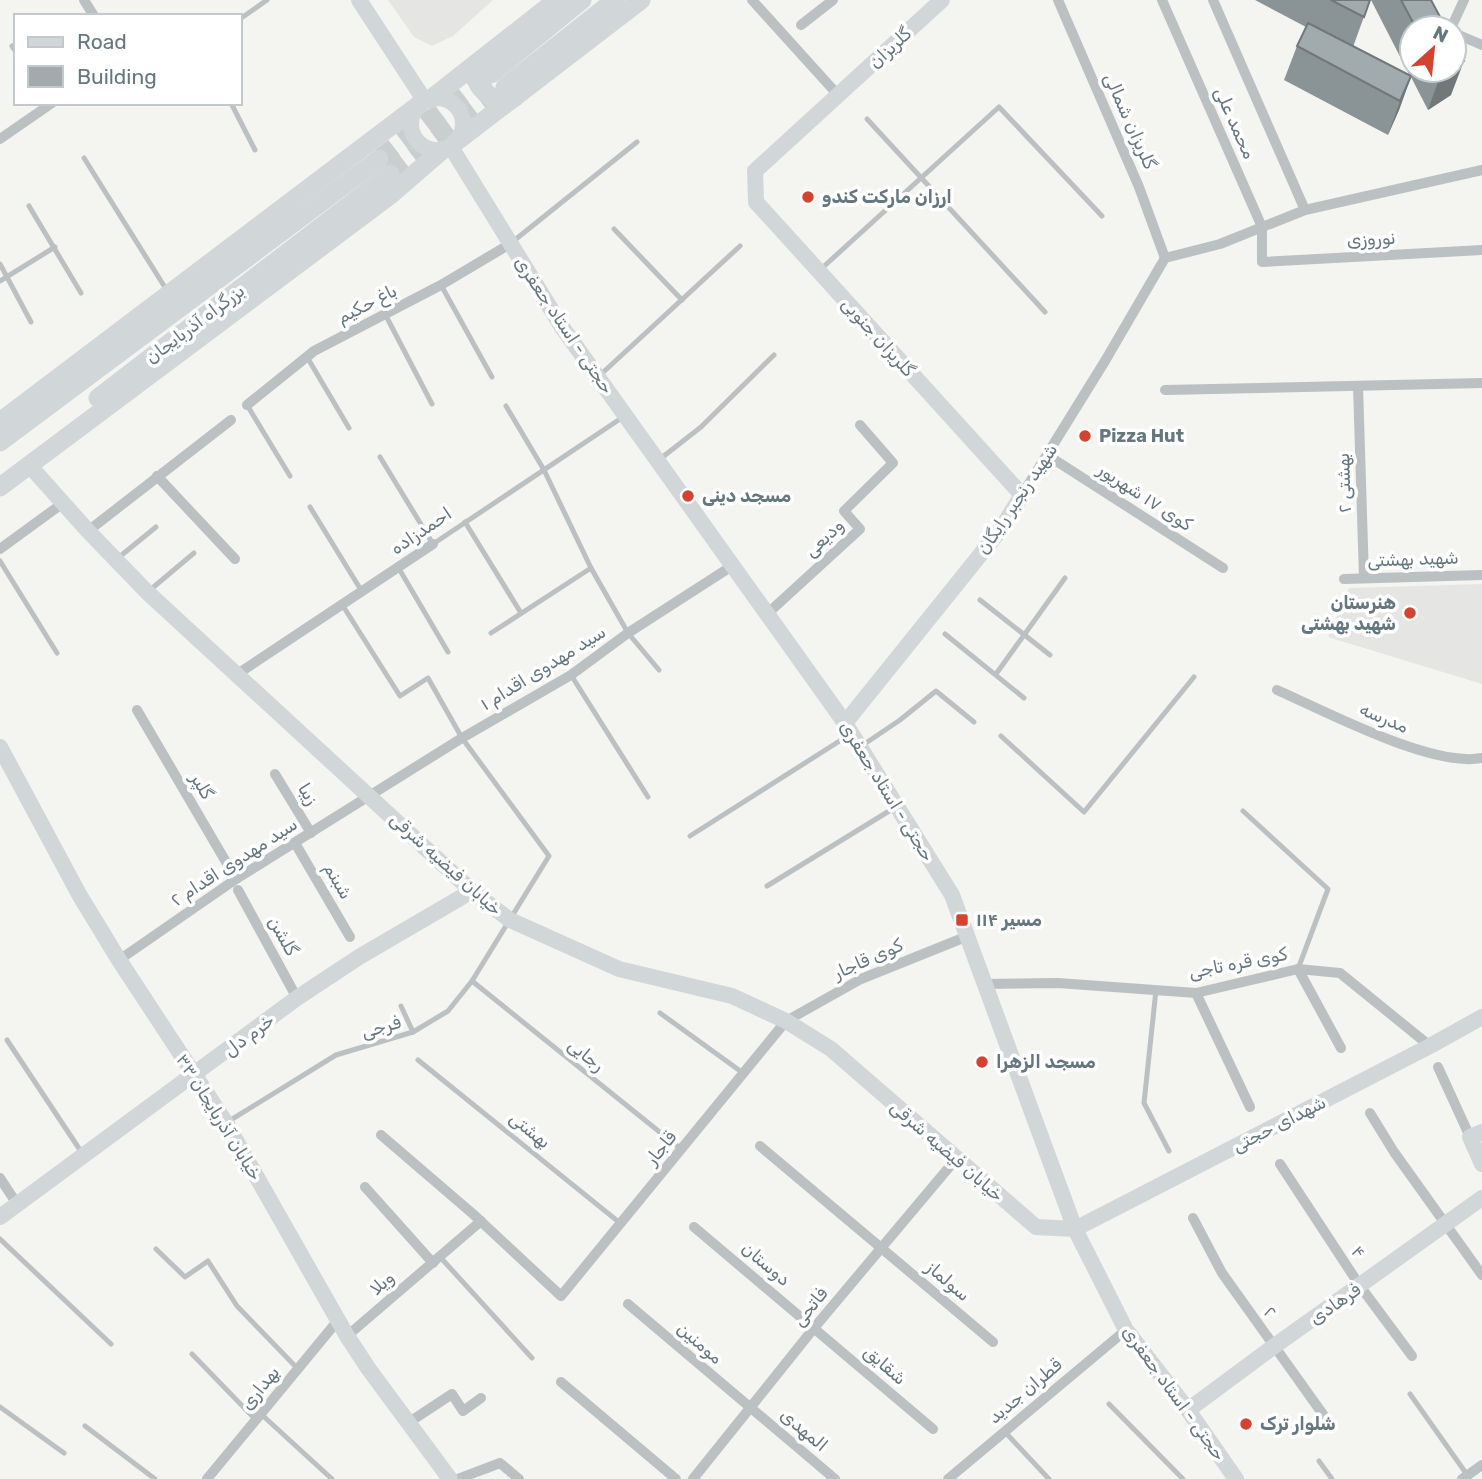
<svg xmlns="http://www.w3.org/2000/svg" width="1482" height="1479" font-family="Rubik,Vazirmatn,sans-serif">
<style>
.built{fill:#e5e5e4}
.lines{fill:none;stroke-linecap:round;stroke-linejoin:round}
.highway-tunnel{stroke:#c9cece;stroke-width:19;stroke-dasharray:19 10;stroke-linecap:butt}
.lane{stroke:#bbc0c2;stroke-width:5}
.street{stroke:#bbc0c2;stroke-width:10}
.secondary{stroke:#d1d6d9;stroke-width:16}
.highway{stroke:#d1d6d9;stroke-width:19}
.wall{fill:#8a9396}
.shaded-wall{fill:#71787a}
.building{fill:#a1abae;stroke:#71787a;stroke-width:2}
.poi-dot{fill:#d54330;stroke:#fff;stroke-width:2.5}
.labels{text-anchor:middle;dominant-baseline:central;stroke-width:7;stroke-linejoin:round;paint-order:stroke}
.street-label{font-size:18px;fill:#65777f;stroke:#fff}
.poi-label{font-size:18px;font-weight:bold;fill:#65777f;stroke:#fff;text-anchor:start}
</style>
<rect width="100%" height="100%" fill="#f4f4f0"/>
<g class="built">
<path d="M388 0H493L453 36 432 46 414 37Z"/>
<path d="M1482 584V684L1328 637 1349 588Z"/>
</g>
<g class="lines">
<g class="highway-tunnel">
<path d="M379 159 490 74"/>
<path d="M390 174 503 88"/>
</g>
<g class="lane">
<path d="M240 19 267 0"/>
<path d="M12 46 16 52"/>
<path d="M231 103 255 150"/>
<path d="M867 119 1045 312"/>
<path d="M84 158 166 289"/>
<path d="M29 206 81 293"/>
<path d="M614 229 682 300"/>
<path d="M511 243 637 142"/>
<path d="M0 264 31 322"/>
<path d="M821 269 999 107 1102 216"/>
<path d="M0 281 55 247"/>
<path d="M441 285 492 377"/>
<path d="M385 314 432 404"/>
<path d="M307 357 349 428"/>
<path d="M598 377 740 246"/>
<path d="M247 405 290 476"/>
<path d="M506 406 544 470 591 568"/>
<path d="M380 457 433 544 623 417"/>
<path d="M660 459 701 427 774 355"/>
<path d="M310 507 361 590"/>
<path d="M465 522 521 613"/>
<path d="M118 558 156 527"/>
<path d="M0 561 57 653"/>
<path d="M398 567 448 652"/>
<path d="M150 590 194 553"/>
<path d="M980 600 1050 655"/>
<path d="M491 633 591 568 628 633 659 670"/>
<path d="M945 634 1024 698"/>
<path d="M996 674 1065 578"/>
<path d="M571 675 648 797"/>
<path d="M1001 736 1084 812 1194 677"/>
<path d="M863 745 900 720 936 691 974 722"/>
<path d="M1243 811 1328 889 1298 969"/>
<path d="M690 836 849 735"/>
<path d="M767 886 894 808"/>
<path d="M472 981 682 1150"/>
<path d="M1156 990 1144 1103 1169 1151"/>
<path d="M401 1006 413 1032"/>
<path d="M660 1013 743 1073"/>
<path d="M7 1040 82 1153"/>
<path d="M418 1060 620 1223"/>
<path d="M229 1121 336 1055 413 1032 448 1011 472 981 549 856 462 738 428 678 400 696 343 606"/>
<path d="M0 1239 111 1344"/>
<path d="M156 1249 185 1277 208 1261 237 1306 298 1369"/>
<path d="M441 1258 532 1358"/>
<path d="M192 1354 256 1420"/>
<path d="M1410 1394 1468 1476"/>
<path d="M1109 1404 1183 1479"/>
<path d="M0 1407 64 1453"/>
<path d="M261 1414 332 1479"/>
<path d="M85 1426 155 1479"/>
<path d="M1004 1431 1049 1479"/>
<path d="M1319 1461 1332 1479"/>
</g>
<g class="street">
<path d="M84 0 94 16"/>
<path d="M752 0 838 95"/>
<path d="M1058 0 1139 187 1165 258"/>
<path d="M1162 0 1262 227V262L1482 250"/>
<path d="M1213 0 1305 210"/>
<path d="M801 25 833 0"/>
<path d="M1451 28 1464 0"/>
<path d="M1454 33 1482 45"/>
<path d="M0 139 52 103"/>
<path d="M1165 258 1220 244 1305 210 1482 170"/>
<path d="M1358 386 1364 578"/>
<path d="M1165 390 1482 383"/>
<path d="M247 405 314 351 441 285 510 244"/>
<path d="M1047 455 1223 568"/>
<path d="M157 476 235 559"/>
<path d="M1022 495 1105 361 1165 258"/>
<path d="M88 531 231 420"/>
<path d="M0 549 63 503"/>
<path d="M1344 579 1482 575"/>
<path d="M767 614 860 529 844 511 893 463 860 425"/>
<path d="M236 675 433 544"/>
<path d="M1277 690C1325 711 1432 768 1482 758"/>
<path d="M137 710 236 879"/>
<path d="M275 774 311 833"/>
<path d="M295 843 350 937"/>
<path d="M238 890 297 998"/>
<path d="M119 960 236 879 462 738 571 675 628 633 732 566"/>
<path d="M1298 969 1341 1048"/>
<path d="M986 984 1058 983 1196 993 1298 969 1340 973 1430 1046"/>
<path d="M1196 993 1250 1107"/>
<path d="M1438 1067 1470 1137"/>
<path d="M1370 1113 1394 1152 1482 1275"/>
<path d="M381 1135 473 1214 561 1296 786 1021 861 979 968 936"/>
<path d="M760 1146 993 1342"/>
<path d="M1280 1164 1360 1286 1412 1356"/>
<path d="M0 1178 17 1204"/>
<path d="M365 1187 433 1263"/>
<path d="M1193 1218 1222 1273 1327 1420"/>
<path d="M694 1227 933 1429"/>
<path d="M628 1304 835 1479"/>
<path d="M347 1336 481 1221"/>
<path d="M561 1382 676 1479"/>
<path d="M408 1423 452 1394 463 1411 481 1398"/>
<path d="M207 1479 339 1319"/>
<path d="M458 1479 500 1463 519 1479"/>
<path d="M693 1479 814 1328 956 1159"/>
<path d="M948 1479 1126 1330"/>
<path d="M1462 1479 1482 1465"/>
</g>
<g class="secondary">
<path d="M359 0 425 101"/>
<circle cx="437" cy="124" r="26"/>
<path d="M451 147 562 327 845 723 952 895 1075 1229 1126 1330 1188 1410 1236 1479"/>
<path d="M30 466 88 531 147 592 472 891 510 920 619 969 732 996 786 1021 831 1049 1036 1227 1075 1229 1430 1046 1482 1017"/>
<path d="M845 723 1001 529 1022 495 756 202 755 171 942 0"/>
<path d="M0 747 80 896 119 960 226 1123 347 1336 368 1368 450 1479"/>
<path d="M1482 1132 1470 1137 1482 1164"/>
<path d="M0 1217 297 998 359 957 472 891"/>
<path d="M1188 1410 1273 1347 1482 1198"/>
</g>
<g class="highway">
<path d="M482 59C470 81 479 91 499 101L515 97"/>
<path d="M491 74 582 0"/>
<path d="M505 87 615 0"/>
<path d="M431 99 557 0"/>
<path d="M457 141 641 0"/>
<path d="M98 398 390 174"/>
<path d="M0 422 420 104"/>
<path d="M0 442 379 159"/>
<path d="M0 487 389 196 441 151"/>
</g>
</g>
<path class="wall" d="M1255 0H1370L1353 47 1410 76 1371 0H1431L1446 28H1412V70H1454L1451 95 1428 110 1411 77 1399 110 1388 135 1284 80 1297 46 1306 27Z"/>
<g class="shaded-wall">
<path d="M1464 61 1451 95 1428 110 1440 76 1450 70H1454V68Z"/>
<path d="M1411 76 1399 110 1388 135 1400 101Z"/>
</g>
<g class="building">
<path d="M1331 0H1370L1364 17Z"/>
<path d="M1401 0H1431L1446 28H1416Z"/>
<path d="M1308 23 1411 76 1400 101 1297 46Z"/>
<path d="M1454 43 1464 61 1454 68Z"/>
<path d="M1437 70H1450L1440 76Z"/>
</g>
<g class="poi-dot">
<circle cx="808" cy="197" r="7"/>
<circle cx="1085" cy="436" r="7"/>
<circle cx="688" cy="496" r="7"/>
<circle cx="1410" cy="613" r="7"/>
<rect x="955" y="913" width="14" height="14" rx="3.5"/>
<circle cx="982" cy="1062" r="7"/>
<circle cx="1246" cy="1424" r="7"/>
</g>
<g class="labels">
<g class="street-label">
<text transform="translate(890 48) rotate(-43)">گلریزان</text>
<text transform="translate(1130 121) rotate(66)">گلریزان شمالی</text>
<text transform="translate(1235 123) rotate(66)">محمد علی</text>
<text transform="translate(1371 239) rotate(-3)">نوروزی</text>
<text transform="translate(367 304) rotate(-27)">باغ حکیم</text>
<text transform="translate(195 324) rotate(-37)">بزرگراه آذربایجان</text>
<text transform="translate(564 325) rotate(56)">حجتی - استاد جعفری</text>
<text transform="translate(878 337) rotate(48)">گلریزان جنوبی</text>
<text transform="translate(1344 483) rotate(-92)">بهشتی ۲</text>
<text transform="translate(1145 497) rotate(33)">کوی ۱۷ شهریور</text>
<text transform="translate(1017 499) rotate(-56)">شهید رنجبر رایگان</text>
<text transform="translate(421 531) rotate(-34)">احمدزاده</text>
<text transform="translate(824 538) rotate(-43)">ودیعی</text>
<text transform="translate(1413 559) rotate(-2)">شهید بهشتی</text>
<text transform="translate(543 668) rotate(-32)">سید مهدوی اقدام ۱</text>
<text transform="translate(1384 718) rotate(23)">مدرسه</text>
<text transform="translate(202 786) rotate(60)">گلپر</text>
<text transform="translate(887 791) rotate(58)">حجتی - استاد جعفری</text>
<text transform="translate(308 794) rotate(58)">زیبا</text>
<text transform="translate(234 862) rotate(-33)">سید مهدوی اقدام ۲</text>
<text transform="translate(446 864) rotate(42)">خیابان فیضیه شرقی</text>
<text transform="translate(338 881) rotate(60)">شبنم</text>
<text transform="translate(283 936) rotate(61)">گلشن</text>
<text transform="translate(868 959) rotate(-24)">کوی قاجار</text>
<text transform="translate(1238 963) rotate(-11)">کوی قره تاجی</text>
<text transform="translate(381 1027) rotate(-16)">فرجی</text>
<text transform="translate(249 1035) rotate(-37)">خرم دل</text>
<text transform="translate(586 1055) rotate(39)">رجایی</text>
<text transform="translate(219 1117) rotate(58)">خیابان آذربایجان ۳۳</text>
<text transform="translate(1279 1124) rotate(-27)">شهدای حجتی</text>
<text transform="translate(530 1130) rotate(39)">بهشتی</text>
<text transform="translate(661 1148) rotate(-51)">قاجار</text>
<text transform="translate(947 1151) rotate(41)">خیابان فیضیه شرقی</text>
<text transform="translate(1358 1252) rotate(57)">۴</text>
<text transform="translate(766 1264) rotate(40)">دوستان</text>
<text transform="translate(948 1281) rotate(40)">سولماز</text>
<text transform="translate(382 1283) rotate(-41)">ویلا</text>
<text transform="translate(1335 1304) rotate(-35)">فرهادی</text>
<text transform="translate(810 1307) rotate(-51)">فاتحی</text>
<text transform="translate(1270 1312) rotate(56)">۲</text>
<text transform="translate(700 1343) rotate(41)">مومنین</text>
<text transform="translate(885 1365) rotate(41)">شقایق</text>
<text transform="translate(260 1388) rotate(-51)">بهداری</text>
<text transform="translate(1025 1391) rotate(-40)">قطران جدید</text>
<text transform="translate(1174 1393) rotate(54)">حجتی - استاد جعفری</text>
<text transform="translate(804 1430) rotate(40)">المهدی</text>
</g>
<g class="poi-label">
<text x="822" y="197">ارزان مارکت کندو</text>
<text x="1099" y="436">Pizza Hut</text>
<text x="702" y="496">مسجد دینی</text>
<text x="1396" y="603" text-anchor="end">هنرستان<tspan x="1396" dy="21">شهید بهشتی</tspan></text>
<text x="976" y="920">مسیر ۱۱۴</text>
<text x="996" y="1062">مسجد الزهرا</text>
<text x="1260" y="1424">شلوار ترک</text>
</g>
</g>
<rect x="14" y="14" width="228" height="91" fill="#ffffff" stroke="#c1c9cc" stroke-width="2"/>
<rect x="28" y="37" width="35" height="10" fill="#d1d6d9" stroke="#c1c9cc" stroke-width="2"/>
<text x="77" y="49" font-size="21" fill="#65777f">Road</text>
<rect x="28" y="66" width="35" height="21" fill="#a1abae" stroke="#c1c9cc" stroke-width="2"/>
<text x="77" y="84" font-size="21" fill="#65777f">Building</text>
<g transform="translate(1433 49) rotate(27)"><circle r="33" fill="#ffffff" stroke="#c1c9cc" stroke-width="2"/>
<path d="M0-5L12 26L0 18L-12 26Z" fill="#d54330"/>
<text y="-10" font-size="19" font-weight="bold" text-anchor="middle" fill="#65777f">N</text>
</g>
</svg>
